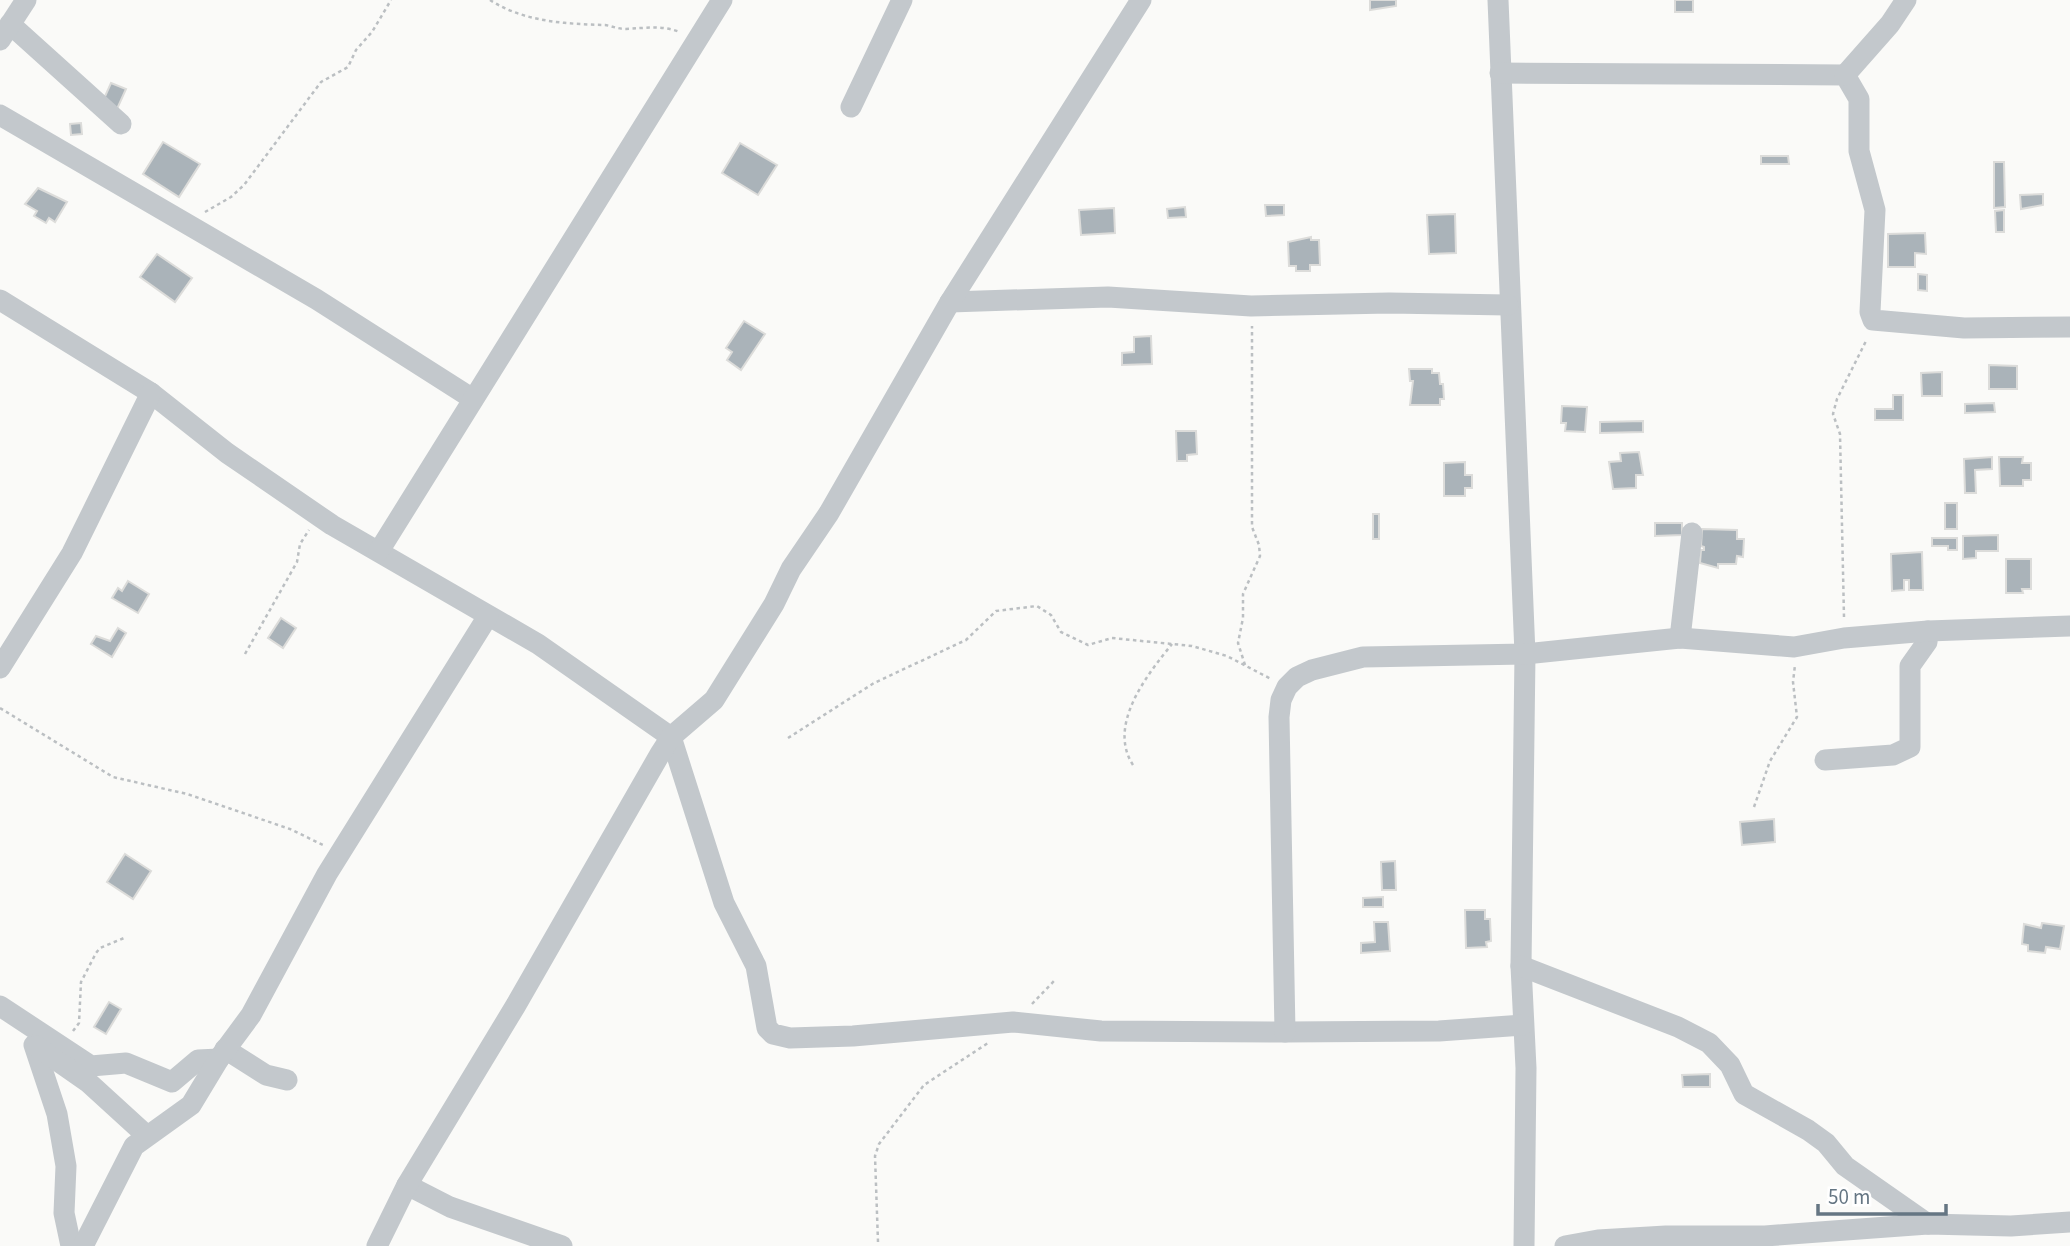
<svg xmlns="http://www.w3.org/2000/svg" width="2070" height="1246" font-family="'Source Sans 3',sans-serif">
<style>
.building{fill:#aab3b9;stroke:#dcdcda;stroke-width:2}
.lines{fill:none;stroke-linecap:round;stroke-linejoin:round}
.path{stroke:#bbbfc2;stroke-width:2.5;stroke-dasharray:3.5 3.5;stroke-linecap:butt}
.street{stroke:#c3c8cc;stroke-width:21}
</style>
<rect width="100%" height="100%" fill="#fafaf8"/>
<g class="building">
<path d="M1370 0H1396V6L1370 10Z"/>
<rect x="1675" y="0" width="18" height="12"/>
<path d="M111 83 126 89 117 109 102 103Z"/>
<path d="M81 123 82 134 71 135 70 124Z"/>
<path d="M163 142 200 164 179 197 143 174Z"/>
<path d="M740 143 777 165 758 195 722 173Z"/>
<path d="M1761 156H1788L1789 164H1761Z"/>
<path d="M1994 162H2004L2005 207 1994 208Z"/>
<path d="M38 188 67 202 55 222 49 218 46 223 34 216 37 211 25 204Z"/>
<path d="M2043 194V205L2021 209 2020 195Z"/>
<path d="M1265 205H1284V215L1266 216Z"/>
<path d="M1185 207 1186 217 1168 218 1167 209Z"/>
<path d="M1114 208 1115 233 1081 235 1079 210Z"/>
<path d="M2004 210V232H1996L1995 211Z"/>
<path d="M1455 214 1456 253 1429 254 1427 215Z"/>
<path d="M1925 233 1926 254 1915 253V267H1888V234Z"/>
<path d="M1311 237V240H1319L1320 265H1310V271H1296V266H1289L1288 242Z"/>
<path d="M157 254 192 278 175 302 140 277Z"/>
<path d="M1918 274 1927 275V291L1918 290Z"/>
<path d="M744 321 765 334 741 370 727 360 732 352 726 348Z"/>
<path d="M1151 336 1152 364 1122 365V353L1134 352V337Z"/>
<path d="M1989 365 2017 366V389H1989Z"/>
<path d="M1409 369H1432V373H1439L1440 384H1443L1444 399H1440V405H1410L1413 381H1410Z"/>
<path d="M1942 372V396H1922L1921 373Z"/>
<path d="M1893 395H1903V420H1875V409H1893Z"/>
<path d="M1994 403 1995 412 1965 413V404Z"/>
<path d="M1562 406 1587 407 1585 432 1565 431 1566 423H1561Z"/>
<path d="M1643 421V432L1600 433V422Z"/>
<path d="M1176 431H1196L1197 454 1187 455V461H1177Z"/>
<path d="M1639 452 1643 475H1636V488L1613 489 1609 462 1621 461 1620 453Z"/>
<path d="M1992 457V469L1975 470 1976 493H1965L1964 459Z"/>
<path d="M1999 457H2023L2022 463H2031V480H2023V486H2000Z"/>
<path d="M1465 462V475H1472V488H1465V496H1444V463Z"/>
<rect x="1945" y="503" width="12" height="26"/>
<rect x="1373" y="514" width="6" height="25"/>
<path d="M1655 523H1682V535L1655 536Z"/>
<path d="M1702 529 1737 530V539H1744L1743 557 1737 556 1736 564H1718V568L1700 563 1701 550H1704V547L1701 546Z"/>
<path d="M1998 535V551H1976V558L1963 559V536Z"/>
<path d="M1932 538H1957V550H1948V546H1932Z"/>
<path d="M1922 552 1923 590H1909V580H1904V590L1892 591 1891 554Z"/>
<path d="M2006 559H2031V589H2022L2023 593H2006Z"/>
<path d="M128 581 149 594 138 613 112 598 118 588 122 591Z"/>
<path d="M281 618 296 628 283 648 268 638Z"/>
<path d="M118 628 126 633 112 657 91 644 96 636 110 641Z"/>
<path d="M1774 819 1775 842 1742 845 1740 822Z"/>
<path d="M125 854 151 871 133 899 107 882Z"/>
<path d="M1395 861 1396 890H1382L1381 862Z"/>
<path d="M1383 897V907H1363V898Z"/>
<path d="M1465 910H1485V919H1490L1491 941 1486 942 1487 947 1466 948Z"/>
<path d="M1374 922H1388L1390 951 1361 953V943L1375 942Z"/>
<path d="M2042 923 2064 926 2060 949 2046 947 2045 953 2028 951V945L2022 944 2024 924 2041 928Z"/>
<path d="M109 1002 121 1009 106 1034 94 1027Z"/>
<path d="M1710 1074V1087H1683L1682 1075Z"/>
</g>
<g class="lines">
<g class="path">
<path d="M490 0C524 22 566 24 605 25 612 26 618 29 626 29 646 28 661 25 680 32"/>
<path d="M205 212 231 197 244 185 321 82 348 67 356 50 372 32 391 0"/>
<path d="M1844 617 1840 434 1833 414 1837 399 1867 339"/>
<path d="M245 654 297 562 300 544 309 530"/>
<path d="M1245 665 1238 643 1243 618V594L1260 556 1259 545 1252 527V326"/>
<path d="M0 708 113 777 187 794 290 829 323 845"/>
<path d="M788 738 874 683 966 640 996 611 1037 606 1051 615 1061 632 1088 645 1112 638 1192 646 1227 656 1271 679"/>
<path d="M1133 765C1107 725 1147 675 1172 644"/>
<path d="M1754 807 1770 761 1797 717 1793 682 1795 665"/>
<path d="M1032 1004 1054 981"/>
<path d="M73 1031 79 1023 81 982 96 953 100 948 124 938"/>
<path d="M878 1242 875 1156 879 1144 924 1085 988 1043"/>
</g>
<g class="street">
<path d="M1498 0 1525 654 1521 966 1526 1068 1524 1246"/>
<path d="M10 24 121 124"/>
<path d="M0 40 26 0"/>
<path d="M1500 73 1845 75 1859 99V151L1875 210 1870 312 1873 320 1964 328 2070 327"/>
<path d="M1845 75 1890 24 1906 0"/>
<path d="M851 107 902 0"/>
<path d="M0 115 316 299 473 399"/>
<path d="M0 300 151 393 227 453 332 525 538 644 671 737 724 903 756 966 767 1028 773 1034 790 1038 853 1036 1013 1022 1101 1031 1285 1032 1439 1031 1523 1025"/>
<path d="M950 302 1108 297 1251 306 1389 303 1508 305"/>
<path d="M379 551 722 0"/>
<path d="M1680 638 1692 533"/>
<path d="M0 668 72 553 151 393"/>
<path d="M1825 760 1893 755 1910 747V666L1927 642 1928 631"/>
<path d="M1521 966 1678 1027 1709 1043 1730 1065 1744 1094 1808 1130 1826 1143 1845 1166 1928 1224"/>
<path d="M0 1006 91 1066 126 1063 172 1082 198 1060 219 1059"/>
<path d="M1285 1032 1279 717 1281 700 1287 687 1297 677 1312 670 1363 657 1525 654 1680 638 1794 647 1844 638 1928 631 2070 626"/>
<path d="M34 1045 57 1114 66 1166 64 1213 71 1246"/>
<path d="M36 1046 89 1083 146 1135"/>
<path d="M225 1049 266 1075 287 1080"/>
<path d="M407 1185 450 1207 562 1246"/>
<path d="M83 1246 134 1146 191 1105 220 1057 251 1015 327 874 488 616"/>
<path d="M377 1246 407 1185 516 1005 660 754 671 737 714 700 774 604 791 569 829 513 950 302 1141 0"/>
<path d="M1565 1246 1598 1240 1666 1236H1765L1928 1224 2011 1226 2070 1222"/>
</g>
</g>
<path d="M1818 1204v10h128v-10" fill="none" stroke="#657683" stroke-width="3.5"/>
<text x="1828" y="1204" font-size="21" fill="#657683" stroke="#ffffff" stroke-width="5" paint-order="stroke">50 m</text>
</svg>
